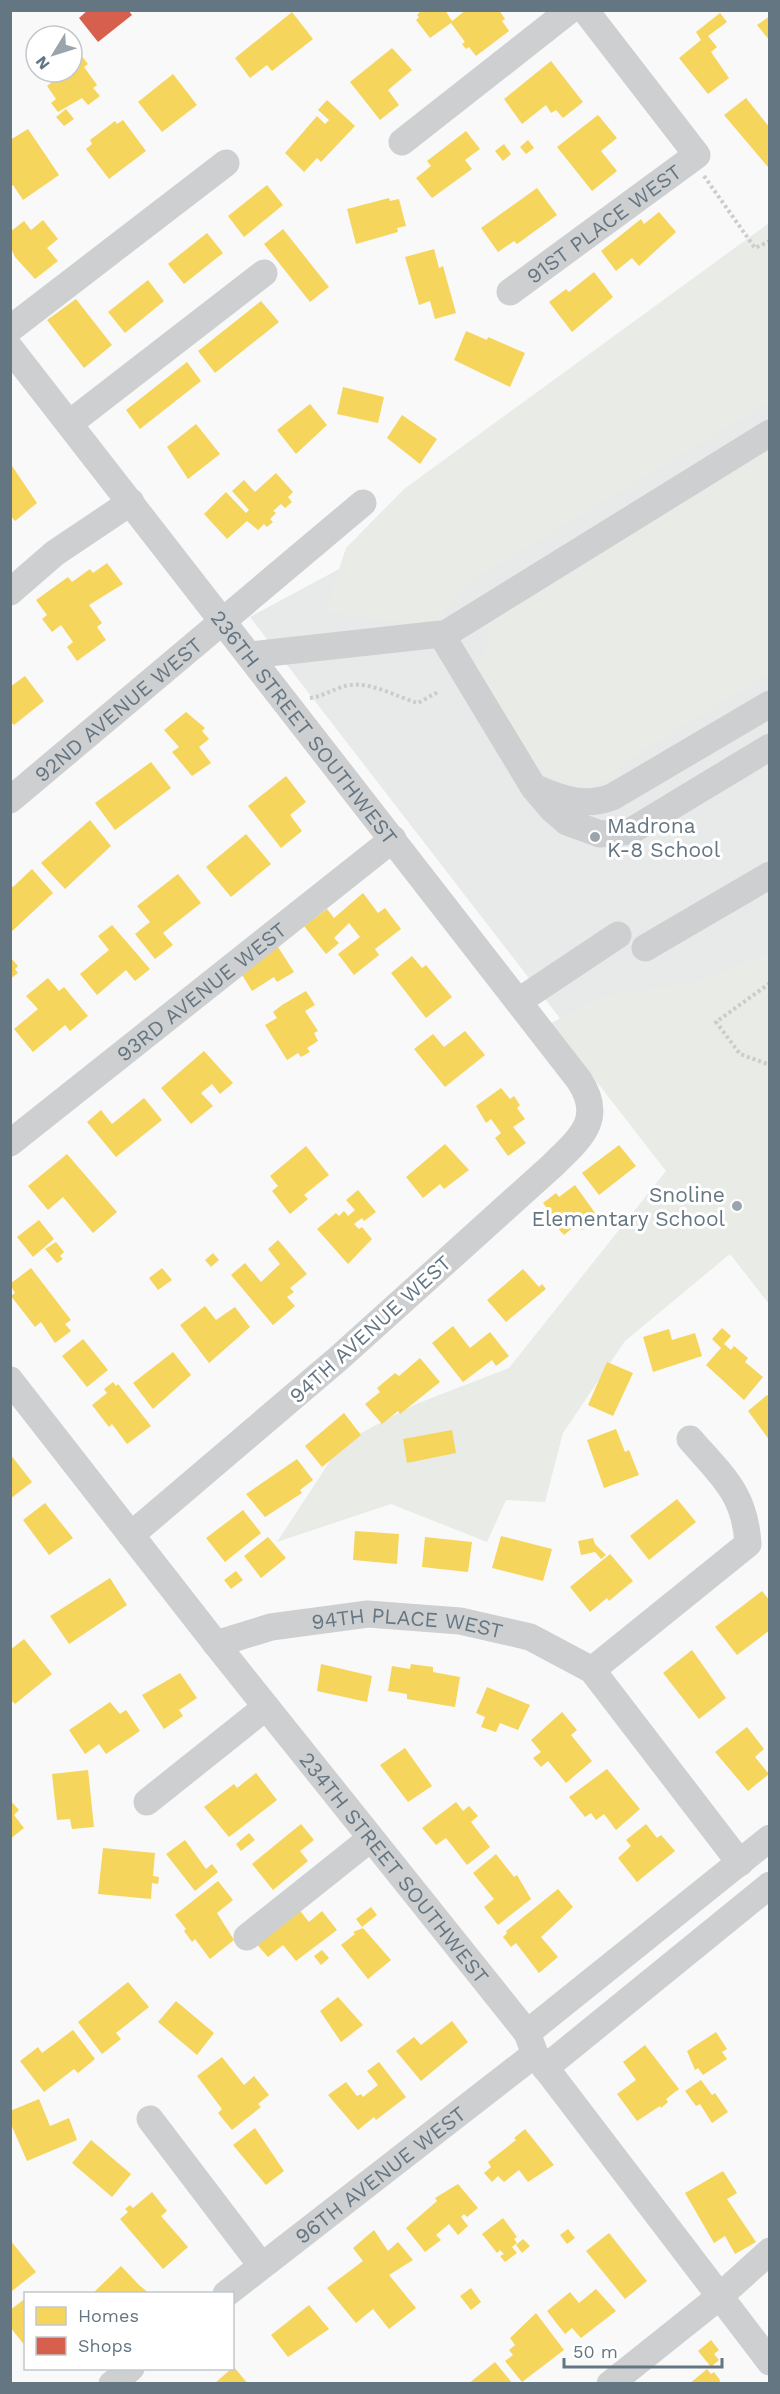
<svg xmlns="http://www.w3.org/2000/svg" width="780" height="2394" font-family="'Work Sans',sans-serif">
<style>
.built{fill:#e8e9e9}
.green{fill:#e8ebe6}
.homes{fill:#f6d55c}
.shops{fill:#d6604d}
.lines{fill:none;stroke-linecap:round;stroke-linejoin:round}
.path{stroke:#cbcccd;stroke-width:4;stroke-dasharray:3 3;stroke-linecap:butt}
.minor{stroke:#cecfd0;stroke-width:27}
.poi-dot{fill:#99a4ac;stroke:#fff;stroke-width:2}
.labels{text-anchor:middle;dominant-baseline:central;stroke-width:6;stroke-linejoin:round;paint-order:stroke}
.street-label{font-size:21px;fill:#657683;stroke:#fff}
.poi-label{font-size:21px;fill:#657683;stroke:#fff;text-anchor:start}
</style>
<rect width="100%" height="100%" fill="#f9f9f9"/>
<path class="built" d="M769 338V1289L250 617Z"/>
<g class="green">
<path d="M769 223V402L466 584 434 627 325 612 346 548 404 489Z"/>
<path d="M769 449 770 672 618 766 622 774C590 792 558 788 532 761L474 666 485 658 486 639 492 634 486 623Z"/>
<path d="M769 953V1304L730 1254 625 1341 563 1433 545 1502 506 1500 487 1542 391 1504 277 1542 342 1443 416 1404 509 1368 666 1171 551 1023 604 996 696 982Z"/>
</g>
<g class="homes">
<path d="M422 10H445L452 21 466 10H499L505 19 502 21 509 31 476 56 469 47 466 49 462 44 465 42 451 23 430 38 416 20 419 17 417 15Z"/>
<path d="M292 12 313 39 272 71 267 65 250 78 235 58Z"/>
<path d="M720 13 727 22 708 36 717 47 711 52 729 78 708 94 679 58 701 40 696 32Z"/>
<path d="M770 16V41L757 25Z"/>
<path d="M392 48 412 70 388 90 399 105 380 120 350 82Z"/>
<path d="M81 55 88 64 84 67 97 85 93 88 100 96 88 105 82 98 58 112 51 103 56 99 47 86 65 72H72V62Z"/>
<path d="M551 61 583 102 563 118 556 110 551 113 546 105 522 124 504 99Z"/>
<path d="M173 74 197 105 162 132 138 102Z"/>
<path d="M746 98 770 128 768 167 724 115Z"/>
<path d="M327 100 355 126 321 162 317 158 304 172 285 153 317 116 325 124 329 120 318 110Z"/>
<path d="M66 109 74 119 64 126 56 117Z"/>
<path d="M598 115 617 138 601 151 617 171 592 191 557 147Z"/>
<path d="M123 120 146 151 109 179 86 149 92 144 90 140 115 121 117 124Z"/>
<path d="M28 129 59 175 23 200 13 185 10 187V140Z"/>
<path d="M466 131 480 149 465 160 472 169 432 198 416 178 431 166 427 161Z"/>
<path d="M528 140 534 148 526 154 520 147Z"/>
<path d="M504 144 511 154 503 161 495 151Z"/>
<path d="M267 185 283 205 244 237 228 216Z"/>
<path d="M537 188 557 215 517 244 514 241 498 252 481 228Z"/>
<path d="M389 198 390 201 399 199 406 226 397 228 398 232 356 244 347 209Z"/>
<path d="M659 212 676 232 639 266 632 258 616 271 601 251 641 219 644 224Z"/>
<path d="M43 220 58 239 47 248 58 261 35 279 15 257 11 248 10 232 24 221 31 230Z"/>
<path d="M283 229 329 287 310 302 264 244Z"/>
<path d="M207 233 223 253 184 284 168 264Z"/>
<path d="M434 249 439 268 443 266 456 313 435 319 430 301 419 305 405 257Z"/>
<path d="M594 272 613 297 572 332 549 302 566 289 569 292Z"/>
<path d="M148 280 164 301 125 333 108 312Z"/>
<path d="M76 299 112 345 84 368 47 320Z"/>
<path d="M261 301 279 322 215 373 198 351Z"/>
<path d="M466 331 487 340 488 337 525 353 510 387 454 360Z"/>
<path d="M187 362 201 381 140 429 126 410Z"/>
<path d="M343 387 384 397 378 423 337 414Z"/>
<path d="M310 404 327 425 296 454 277 430Z"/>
<path d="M402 415 437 439 420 464 387 438Z"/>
<path d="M196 424 220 454 188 479 167 447Z"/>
<path d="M10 463 37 503 15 521 10 515Z"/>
<path d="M276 473 293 492 288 497 292 502 285 508 281 504 273 511 276 513 270 519 273 522 267 527 264 524 258 530 247 521 227 539 204 514 226 492 246 513 249 510 232 491 244 480 255 492Z"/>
<path d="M107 563 123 584 89 605 102 623 97 627 106 640 77 661 67 647 73 642 61 625 52 632 42 619 47 615 36 600 68 577 72 582 90 569 93 573Z"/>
<path d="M25 676 44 701 14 725 10 721V687Z"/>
<path d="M186 712 205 728 202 731 209 739 199 747 211 763 192 776 172 752 179 747 164 730Z"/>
<path d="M151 762 171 788 115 830 95 803Z"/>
<path d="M286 776 306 802 290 815 302 831 281 848 248 806Z"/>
<path d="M90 820 111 846 65 889 41 863Z"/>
<path d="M246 834 271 864 231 897 206 867Z"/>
<path d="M32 869 53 893 10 933V884L13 887Z"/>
<path d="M178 874 201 903 163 933 173 945 155 959 135 934 150 922 137 906Z"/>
<path d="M363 893 378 913 385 908 401 929 375 949 379 955 354 975 338 954 360 937 349 923 334 938 339 943 326 954 304 926 327 909 334 918Z"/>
<path d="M112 925 150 969 135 981 126 970 97 995 80 974 109 950 98 936Z"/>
<path d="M278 947 294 972 277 982 274 977 252 991 239 970Z"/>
<path d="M412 956 422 968 426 965 452 997 426 1018 391 973Z"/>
<path d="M10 957 18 966 15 969 18 973 10 979Z"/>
<path d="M48 978 59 991 64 987 88 1016 70 1031 65 1025 33 1052 14 1029 38 1009 26 996Z"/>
<path d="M306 991 315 1005 305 1011 318 1031 314 1033 318 1041 307 1048 310 1052 301 1057 298 1053 287 1060 265 1025 277 1018 273 1012 282 1005Z"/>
<path d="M465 1031 485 1055 445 1087 414 1049 433 1034 444 1047Z"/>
<path d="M204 1051 233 1083 220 1094 212 1084 201 1093 213 1106 191 1124 161 1088Z"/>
<path d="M501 1088 510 1099 514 1096 520 1105 517 1108 525 1119 513 1127 526 1143 508 1156 495 1138 501 1133 491 1119 486 1123 476 1106Z"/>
<path d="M144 1098 162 1120 116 1157 87 1122 101 1110 112 1124Z"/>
<path d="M445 1144 469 1170 444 1189 440 1184 423 1198 406 1177Z"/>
<path d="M619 1145 636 1166 599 1195 582 1173Z"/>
<path d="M306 1146 329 1175 304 1195 308 1199 290 1214 272 1191 278 1186 270 1176Z"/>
<path d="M67 1154 117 1212 93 1233 63 1197 48 1210 28 1186Z"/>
<path d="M575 1185 598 1217 582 1230 577 1224 564 1235 542 1210 546 1207 543 1203 556 1193 559 1197Z"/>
<path d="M358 1190 376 1212 364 1221 362 1218 354 1224 359 1229 362 1227 372 1239 348 1264 317 1229 336 1213 339 1216 344 1211 348 1216 355 1210 346 1200Z"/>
<path d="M39 1220 54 1239 33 1257 17 1237Z"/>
<path d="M278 1240 307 1274 290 1288 294 1292 287 1297 295 1306 273 1325 231 1275 245 1263 261 1282 280 1264 268 1249Z"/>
<path d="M56 1242 64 1252 60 1256 63 1259 57 1263 45 1249Z"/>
<path d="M213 1253 219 1260 211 1267 205 1260Z"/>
<path d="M31 1268 71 1320 65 1324 71 1331 55 1343 41 1322 35 1327 11 1296 15 1293 10 1284Z"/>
<path d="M162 1268 172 1280 158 1290 149 1278Z"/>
<path d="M523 1269 539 1287 542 1284 546 1289 506 1322 487 1300Z"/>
<path d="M205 1306 216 1320 235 1307 250 1327 209 1363 180 1325Z"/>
<path d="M453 1326 470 1348 490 1332 509 1356 496 1366 492 1360 463 1382 432 1343Z"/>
<path d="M722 1328 731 1336 724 1344 731 1350 734 1346 748 1358 745 1362 763 1377 744 1400 706 1365 721 1348 712 1339Z"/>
<path d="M669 1329 672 1340 695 1333 702 1356 653 1372 643 1337Z"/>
<path d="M83 1339 108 1370 87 1387 62 1356Z"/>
<path d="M173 1352 191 1375 153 1409 133 1383Z"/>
<path d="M420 1358 440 1382 400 1414 398 1411 382 1424 365 1404 380 1392 377 1388 395 1373 399 1376Z"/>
<path d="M607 1362 633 1373 613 1416 588 1405Z"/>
<path d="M113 1382 116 1386 118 1384 151 1426 127 1444 112 1424 109 1427 92 1405 107 1393 104 1389Z"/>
<path d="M767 1395 770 1398V1441L748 1411Z"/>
<path d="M344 1413 361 1435 322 1467 305 1446Z"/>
<path d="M616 1429 625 1452 629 1450 639 1475 604 1488 587 1440Z"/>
<path d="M452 1430 456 1453 407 1463 403 1439Z"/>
<path d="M10 1454 32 1482 10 1499Z"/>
<path d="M297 1459 313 1480 300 1490 302 1493 265 1517 246 1494Z"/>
<path d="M677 1499 696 1522 649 1560 630 1536Z"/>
<path d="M45 1503 73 1538 49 1555 23 1520Z"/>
<path d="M243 1510 261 1533 225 1562 206 1538Z"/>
<path d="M355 1531 399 1534 397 1564 353 1560Z"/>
<path d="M501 1536 552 1549 543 1581 492 1568Z"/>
<path d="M268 1537 286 1558 261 1578 244 1556Z"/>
<path d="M425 1537 472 1542 468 1572 422 1567Z"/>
<path d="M593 1538 595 1544 606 1555 601 1559 595 1552 581 1555 578 1541Z"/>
<path d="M610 1554 633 1581 609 1601 607 1598 590 1612 570 1587Z"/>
<path d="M236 1571 243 1580 231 1589 224 1580Z"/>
<path d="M110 1578 127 1605 69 1644 50 1616Z"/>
<path d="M762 1591 770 1601V1630L737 1655 715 1627Z"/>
<path d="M24 1639 52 1674 15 1704 10 1699V1650Z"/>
<path d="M692 1650 726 1698 699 1719 663 1673Z"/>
<path d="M321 1664 372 1676 367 1702 317 1691Z"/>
<path d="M411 1664 433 1667V1672L460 1677 455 1707 407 1699V1694L388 1691 392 1666 410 1669Z"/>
<path d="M180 1673 197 1698 179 1710 183 1716 164 1729 142 1695Z"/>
<path d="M487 1687 530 1705 518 1730 500 1723 496 1732 481 1727 485 1717 476 1713Z"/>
<path d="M110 1702 120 1714 126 1710 140 1731 106 1754 99 1744 85 1754 69 1730Z"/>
<path d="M562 1712 577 1730 571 1735 592 1761 566 1783 548 1761 541 1767 533 1758 541 1752 531 1740Z"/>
<path d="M747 1727 764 1749 755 1757 769 1774 748 1791 715 1752Z"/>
<path d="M405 1748 432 1786 408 1802 380 1765Z"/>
<path d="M607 1769 640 1809 616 1830 604 1814 596 1820 591 1813 585 1817 569 1797Z"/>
<path d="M88 1770 94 1827 72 1829 70 1819 57 1820 52 1774Z"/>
<path d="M256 1773 277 1800 229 1837 204 1807 234 1784 237 1788Z"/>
<path d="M10 1800 19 1810 14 1815 24 1828 10 1839Z"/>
<path d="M456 1802 463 1811 469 1806 478 1816 471 1822 490 1847 467 1865 446 1838 436 1845 422 1828Z"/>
<path d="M301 1824 314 1840 300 1851 308 1861 273 1890 252 1864Z"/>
<path d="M646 1824 657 1838 661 1835 675 1851 637 1882 618 1858 631 1846 626 1840Z"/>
<path d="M249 1833 255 1840 241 1851 236 1844Z"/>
<path d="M185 1840 206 1869 212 1864 218 1872 195 1891 166 1854Z"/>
<path d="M103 1848 155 1853 153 1876 159 1877 158 1884 152 1883 151 1899 98 1894Z"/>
<path d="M496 1854 514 1877 517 1875 531 1899 498 1925 484 1907 494 1899 473 1873Z"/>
<path d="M218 1881 233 1900 217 1913 234 1940 210 1959 195 1939 192 1942 184 1931 186 1929 175 1915Z"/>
<path d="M558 1889 573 1907 541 1937 558 1957 539 1973 516 1943 511 1947 503 1937 507 1933 506 1931Z"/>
<path d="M297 1907 309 1922 322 1911 337 1930 296 1961 283 1945 268 1957 253 1940Z"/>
<path d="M371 1907 377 1915 362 1927 356 1919Z"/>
<path d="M363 1928 391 1960 368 1979 341 1945 355 1934 353 1932Z"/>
<path d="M322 1950 329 1958 321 1965 314 1956Z"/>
<path d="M128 1982 149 2007 116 2033 121 2039 102 2054 78 2022Z"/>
<path d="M338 1997 363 2025 341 2042 320 2011Z"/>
<path d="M176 2001 214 2033 197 2055 158 2022Z"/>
<path d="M452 2021 468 2042 421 2081 396 2051 414 2037 421 2045Z"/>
<path d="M73 2030 95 2059 78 2073 74 2069 44 2092 20 2061 38 2047 42 2053Z"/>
<path d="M716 2032 727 2049 722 2052 727 2059 703 2075 698 2068 695 2070 687 2051Z"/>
<path d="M645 2045 679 2089 666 2099 668 2102 661 2108 660 2106 637 2121 617 2094 636 2080 623 2062Z"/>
<path d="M222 2057 244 2085 254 2076 269 2095 258 2104 261 2107 232 2130 218 2113 222 2109 197 2076Z"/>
<path d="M379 2062 406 2097 376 2120 374 2117 358 2130 328 2095 346 2082 357 2096 361 2094 363 2097 378 2085 367 2071Z"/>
<path d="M701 2080 712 2095 715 2093 728 2112 712 2123 700 2104 696 2106 685 2091Z"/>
<path d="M39 2099 50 2126 69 2118 77 2140 27 2161 10 2122V2111Z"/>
<path d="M255 2128 284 2171 266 2185 233 2145Z"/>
<path d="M525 2129 554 2165 528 2182 519 2170 504 2182 498 2176 492 2182 484 2173 491 2167 488 2162 516 2140 514 2138Z"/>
<path d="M91 2140 131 2174 112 2197 72 2163Z"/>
<path d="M723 2171 737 2193 727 2199 756 2242 735 2254 725 2236 714 2243 685 2193Z"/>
<path d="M458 2184 478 2208 467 2217 464 2214 461 2217 468 2226 458 2235 449 2224 436 2235 441 2240 425 2252 406 2228 437 2201 435 2198Z"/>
<path d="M152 2192 167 2211 161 2216 188 2247 163 2269 120 2219 128 2212 125 2209 130 2205 133 2208Z"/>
<path d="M503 2218 517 2237 514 2239 517 2243 512 2247 517 2253 505 2262 500 2256 504 2254 500 2250 497 2253 482 2234Z"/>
<path d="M568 2229 575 2238 567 2244 560 2235Z"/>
<path d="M374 2230 388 2251 398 2242 413 2260 389 2275 416 2308 389 2329 373 2309 356 2323 327 2288 363 2261 353 2248Z"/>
<path d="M609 2233 647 2281 625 2299 586 2251Z"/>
<path d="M523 2239 530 2246 522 2253 516 2245Z"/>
<path d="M10 2240 36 2272 12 2291 10 2288Z"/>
<path d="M121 2266 139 2285 150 2294H92Z"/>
<path d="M471 2288 481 2302 471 2310 460 2296Z"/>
<path d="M596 2289 616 2311 581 2338 572 2328 565 2334 547 2311 570 2292 579 2303Z"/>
<path d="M26 2298V2347L10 2327V2310Z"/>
<path d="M309 2305 329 2329 288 2357 271 2335Z"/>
<path d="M536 2313 564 2350 522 2382 505 2361 513 2355 509 2350 515 2345 510 2338Z"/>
<path d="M711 2340 719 2350 714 2354 719 2360 711 2367 698 2351Z"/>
<path d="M495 2362 513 2384H468Z"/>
<path d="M234 2367 248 2384H214L232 2368Z"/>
<path d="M707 2369 711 2374 714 2372 720 2380 719 2384H689Z"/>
</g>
<path class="shops" d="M88 10H128L132 15 98 42 79 18Z"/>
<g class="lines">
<g class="path">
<path d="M704 176 755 248 770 241"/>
<path d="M310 698C325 696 336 687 350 685 372 682 397 697 418 703L438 692"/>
<path d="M770 983 716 1022 740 1054 770 1065"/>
</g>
<g class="minor">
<path d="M402 142 570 10"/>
<path id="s1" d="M510 292 697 155 585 10"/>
<path d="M10 329 226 163"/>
<path id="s2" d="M10 348 579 1080C605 1119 580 1138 553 1165L339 1358 131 1535"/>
<path d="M70 423 264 273"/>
<path d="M10 592 55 553 131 502"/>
<path d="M442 636 770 433"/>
<path d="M251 655 441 634 534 788 552 809 567 822 600 834 631 831 770 747"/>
<path d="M538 789C564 800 585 807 612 797L770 704"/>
<path id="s3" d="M10 800 363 503"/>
<path d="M645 948 770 875"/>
<path d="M519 1001 618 935"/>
<path id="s4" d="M10 1143 393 839"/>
<path id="s5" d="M10 1380 216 1644 527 2033 535 2054 770 2362"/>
<path id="s6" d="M216 1644 271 1627 368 1614 460 1621 530 1637 592 1670 740 1863"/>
<path d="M592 1670 748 1544C745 1493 722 1476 690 1439"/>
<path d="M147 1802 266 1707"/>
<path d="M247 1937 370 1839"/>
<path d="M527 2033 770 1838"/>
<path d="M545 2068 770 1885"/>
<path d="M150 2119 261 2265"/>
<path id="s7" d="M226 2294 535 2054"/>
<path d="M112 2384 131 2368"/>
<path d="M610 2384 719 2297 770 2251"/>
</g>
</g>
<g class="poi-dot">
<circle cx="595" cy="837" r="6"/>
<circle cx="737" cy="1206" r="6"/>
</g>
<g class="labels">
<g class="street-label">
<text stroke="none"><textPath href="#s1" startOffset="116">91ST PLACE WEST</textPath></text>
<text stroke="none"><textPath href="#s3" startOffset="141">92ND AVENUE WEST</textPath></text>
<text stroke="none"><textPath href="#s2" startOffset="480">236TH STREET SOUTHWEST</textPath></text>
<text stroke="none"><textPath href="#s4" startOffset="244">93RD AVENUE WEST</textPath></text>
<text transform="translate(370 1329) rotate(-42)">94TH AVENUE WEST</text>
<text stroke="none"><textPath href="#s6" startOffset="195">94TH PLACE WEST</textPath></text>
<text stroke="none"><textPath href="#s5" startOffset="621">234TH STREET SOUTHWEST</textPath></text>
<text stroke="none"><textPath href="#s7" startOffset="195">96TH AVENUE WEST</textPath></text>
</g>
<g class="poi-label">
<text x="607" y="825">Madrona<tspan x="607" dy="24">K-8 School</tspan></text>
<text x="725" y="1194" text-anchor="end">Snoline<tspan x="725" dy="24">Elementary School</tspan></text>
</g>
</g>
<rect width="780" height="2394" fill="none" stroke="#657683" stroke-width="24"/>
<rect x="24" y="2292" width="210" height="78" fill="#ffffff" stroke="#c1c8cd" stroke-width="1.5"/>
<rect x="36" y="2307" width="30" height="18" fill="#f6d55c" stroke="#c1c8cd" stroke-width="1.5"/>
<text x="78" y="2322" font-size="18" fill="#657683">Homes</text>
<rect x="36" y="2337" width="30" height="18" fill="#d6604d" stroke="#c1c8cd" stroke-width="1.5"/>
<text x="78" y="2352" font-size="18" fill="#657683">Shops</text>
<g transform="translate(54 54) rotate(232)"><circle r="28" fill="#ffffff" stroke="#c1c8cd" stroke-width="1.5"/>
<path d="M0-4.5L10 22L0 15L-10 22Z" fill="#99a4ac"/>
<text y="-9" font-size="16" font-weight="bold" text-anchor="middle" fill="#657683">N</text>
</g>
<path d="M564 2358v9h158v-9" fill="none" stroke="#657683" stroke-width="3"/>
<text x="573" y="2358" font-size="18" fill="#657683" stroke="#ffffff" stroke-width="4.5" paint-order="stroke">50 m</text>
</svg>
